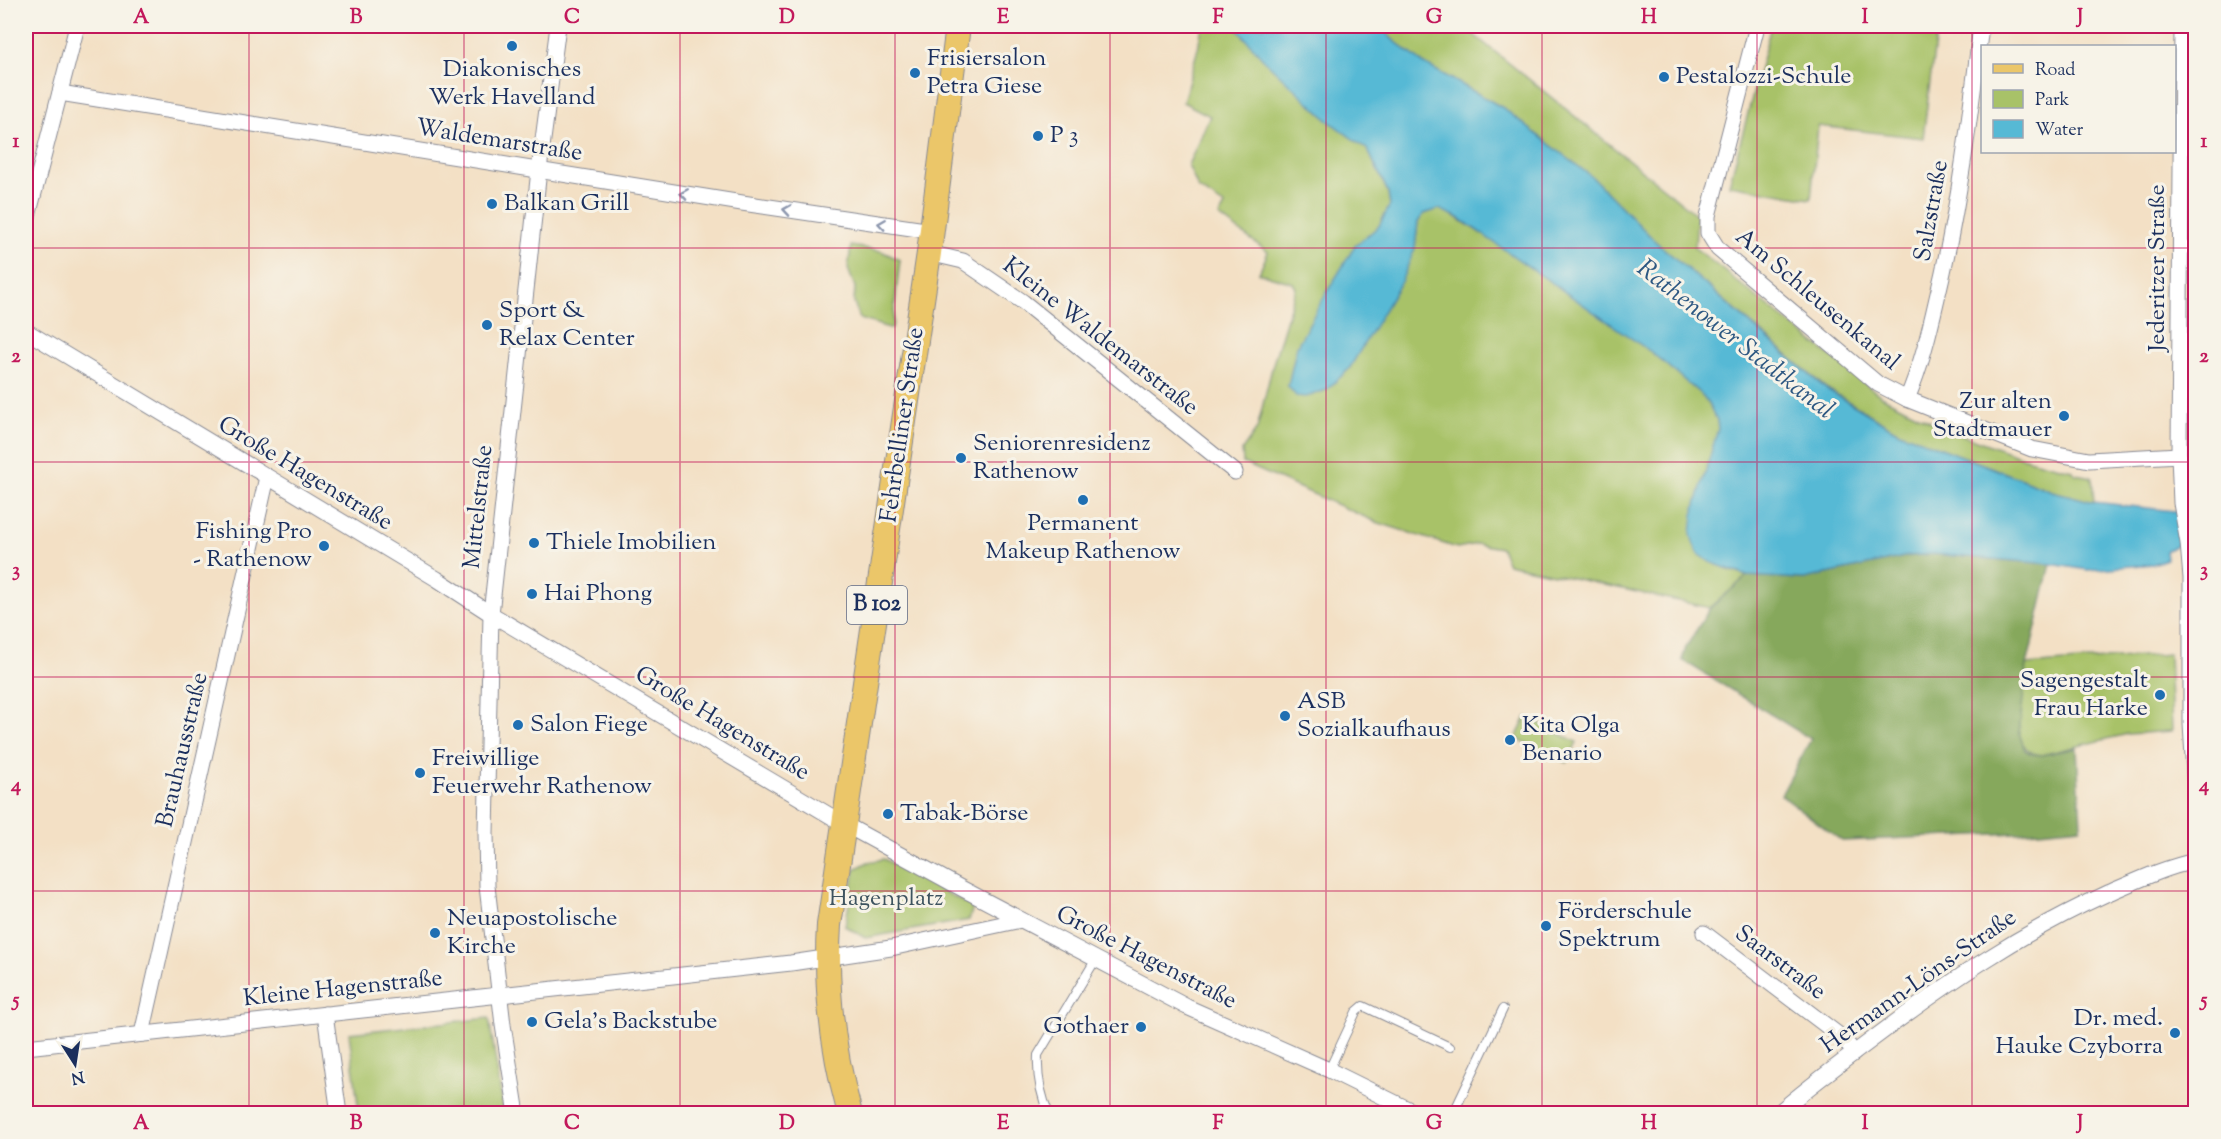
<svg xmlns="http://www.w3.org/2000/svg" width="2221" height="1139" font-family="'Sorts Mill Goudy',serif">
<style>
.green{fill:#a8c268;stroke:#627863;stroke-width:1.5}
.forest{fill:#86a85c;stroke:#506c5d;stroke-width:1.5}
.water{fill:#56b9d5;stroke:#38749a;stroke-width:1.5}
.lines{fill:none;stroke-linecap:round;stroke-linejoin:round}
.service-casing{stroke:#878892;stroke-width:10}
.minor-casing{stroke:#878892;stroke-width:17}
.primary-casing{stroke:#878892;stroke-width:26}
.service{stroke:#fff;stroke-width:8}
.minor{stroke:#fff;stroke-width:15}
.primary{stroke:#ebc669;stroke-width:24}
.oneway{stroke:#8d97ae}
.grid{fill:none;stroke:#c2185b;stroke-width:1.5;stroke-opacity:0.55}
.poi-dot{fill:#1f6fb2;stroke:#f7f3e8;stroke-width:2}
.labels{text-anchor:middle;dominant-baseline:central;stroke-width:6;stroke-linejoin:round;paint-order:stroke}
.shield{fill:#f7f3e8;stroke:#5d6a87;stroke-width:1.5}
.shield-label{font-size:22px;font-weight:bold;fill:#1b2f5e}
.poi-label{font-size:24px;fill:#1b2f5e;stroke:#f7f3e8;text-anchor:start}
.street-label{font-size:24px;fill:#1b2f5e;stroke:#f7f3e8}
.park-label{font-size:24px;fill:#3e5460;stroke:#f7f3e8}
.water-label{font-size:26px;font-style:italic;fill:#2d5882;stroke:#f7f3e8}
.neatline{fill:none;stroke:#c2185b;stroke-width:2}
.grid-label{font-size:20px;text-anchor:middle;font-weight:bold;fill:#c2185b}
</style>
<rect width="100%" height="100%" fill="#f7f3e8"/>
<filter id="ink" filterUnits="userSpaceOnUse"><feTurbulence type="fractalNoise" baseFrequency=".0167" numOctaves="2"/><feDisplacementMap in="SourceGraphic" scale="12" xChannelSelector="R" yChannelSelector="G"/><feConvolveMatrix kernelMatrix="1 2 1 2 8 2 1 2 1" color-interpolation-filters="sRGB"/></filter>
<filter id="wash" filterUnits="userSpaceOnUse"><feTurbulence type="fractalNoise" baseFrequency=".008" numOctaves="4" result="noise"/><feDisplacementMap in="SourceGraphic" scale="24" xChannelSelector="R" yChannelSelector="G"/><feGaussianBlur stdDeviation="1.35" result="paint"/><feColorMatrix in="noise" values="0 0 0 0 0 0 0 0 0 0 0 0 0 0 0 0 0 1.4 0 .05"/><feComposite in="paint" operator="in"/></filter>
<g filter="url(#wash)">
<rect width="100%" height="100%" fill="#f3e0c5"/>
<g class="green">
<path d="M1202 26H1235L1266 62 1330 122 1368 150 1388 193 1390 205 1379 226 1355 246 1297 346 1288 386 1316 394 1326 390 1349 369 1415 248 1418 222 1424 214 1439 209H1443L1487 237 1651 352 1704 397 1717 420 1718 429 1728 570 1747 576 1710 608 1508 564 1501 548 1477 544 1457 548 1376 522 1243 463 1242 450 1257 429 1273 364 1296 288 1293 283 1259 273 1268 252 1219 216 1225 206 1198 188 1188 165 1210 116 1183 102 1198 48Z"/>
<path d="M1380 26H1463L1697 215 1695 248 1881 396 1946 429 2028 459 2072 470 2075 474 2092 477 2094 502 2052 491 1897 431 1826 388 1655 241 1592 177 1503 108 1423 63 1392 39Z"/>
<path d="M1771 26H1937L1923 138 1818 126 1811 199 1729 185Z"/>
<path d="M851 246 881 251 900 260 892 329 860 319 854 303 855 287 848 269Z"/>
<path d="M2169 654 2172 731 2128 734 2041 755C2003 750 2023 691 2027 665Z"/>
<path d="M1526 717 1577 742 1567 763 1516 738Z"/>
<path d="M884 859 973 907 969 920 865 938 845 926 855 869 868 862Z"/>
<path d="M489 1018 504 1113H359L349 1033Z"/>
</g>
<path class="forest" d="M1934 554 2051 564 2027 665 2019 733 2025 750 2032 754 2041 755 2077 748 2081 827 2017 833 1842 841 1781 795 1811 739 1682 660 1686 647 1710 608 1747 576 1804 579 1908 556Z"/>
<path class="water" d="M1235 26H1380L1392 39 1423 63 1503 108 1592 177 1655 241 1826 389 1897 431 2052 491 2094 502 2174 511 2195 507V541L2180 543 2166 551 2167 559 2153 564 2088 570 2051 564 1933 554 1908 556 1804 579 1747 576 1710 562 1699 554 1694 545 1691 535 1693 515 1718 429 1717 420 1704 397 1651 352 1459 218 1439 209 1424 214 1418 222 1415 248 1401 282 1349 369 1326 390 1306 397 1296 396 1288 386 1297 346 1324 297 1355 246 1379 226 1390 205 1388 192 1368 150 1330 122 1266 62Z"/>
</g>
<g filter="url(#ink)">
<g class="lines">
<defs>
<g id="service">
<path d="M1329 1070 1356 1012 1363 1006 1450 1047"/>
<path d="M1049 1114C1041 1096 1037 1074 1038 1055L1096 959"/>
<path d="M1453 1114 1503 1009"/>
</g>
<g id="minor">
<path d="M1757 26 1708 216V233L1718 249 1878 384 1907 399 2032 449 2089 460 2179 455"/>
<path d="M2182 26 2179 455 2181 503 2188 543 2191 578V724L2196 806"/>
<path d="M60 93 742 203 932 231"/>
<path d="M26 224 77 26"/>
<path d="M929 253 963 261 1023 302 1235 472"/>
<path d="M26 331 437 579 491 614 844 824 961 888 1187 1007 1329 1070 1418 1114"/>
<path d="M2180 393 2196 394"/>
<path d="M1907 399C1921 366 1929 333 1937 298 1959 208 1970 117 1981 26"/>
<path d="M1704 933 1844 1039 1854 1053"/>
<path d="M325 1014 339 1114"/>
<path d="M142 1034 267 477"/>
<path d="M26 1047 791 963 891 948 1021 920"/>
<path d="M517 1114 503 1025 487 886 486 833 491 614 539 170 558 26"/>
<path d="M1777 1114C1808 1087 1841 1063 1874 1038 1949 982 2020 933 2106 894 2134 882 2165 867 2196 861"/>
</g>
<path id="primary" d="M850 1114C833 1052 825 989 829 925L929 253 958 26"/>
</defs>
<use href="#service" class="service-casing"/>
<use href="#minor" class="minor-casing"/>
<use href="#primary" class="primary-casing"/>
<use href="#service" class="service"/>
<use href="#minor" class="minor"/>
<use href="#primary" class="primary"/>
</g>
<defs><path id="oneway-chevron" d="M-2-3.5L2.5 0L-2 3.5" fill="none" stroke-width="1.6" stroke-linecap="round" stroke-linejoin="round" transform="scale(1.5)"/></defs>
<g class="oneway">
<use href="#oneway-chevron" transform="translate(684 194) rotate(-171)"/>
<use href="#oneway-chevron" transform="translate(787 210) rotate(-171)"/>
<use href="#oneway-chevron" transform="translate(882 224) rotate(-172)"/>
</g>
</g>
<path class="grid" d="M249 26V1114M464 26V1114M680 26V1114M895 26V1114M1110 26V1114M1326 26V1114M1542 26V1114M1757 26V1114M1972 26V1114M26 248H2196M26 462H2196M26 677H2196M26 891H2196"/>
<g class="poi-dot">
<circle cx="512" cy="46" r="6"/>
<circle cx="915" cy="73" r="6"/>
<circle cx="1664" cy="77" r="6"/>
<circle cx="1038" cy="136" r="6"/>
<circle cx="492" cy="204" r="6"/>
<circle cx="487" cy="325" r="6"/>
<circle cx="2064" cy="416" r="6"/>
<circle cx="961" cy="458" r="6"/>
<circle cx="1083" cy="500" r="6"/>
<circle cx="534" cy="543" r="6"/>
<circle cx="324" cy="546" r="6"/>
<circle cx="532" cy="594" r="6"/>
<circle cx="2160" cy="695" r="6"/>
<circle cx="1285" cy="716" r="6"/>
<circle cx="518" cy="725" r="6"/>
<circle cx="1510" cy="740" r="6"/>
<circle cx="420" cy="773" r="6"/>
<circle cx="888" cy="814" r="6"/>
<circle cx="1546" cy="926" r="6"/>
<circle cx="435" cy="933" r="6"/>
<circle cx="532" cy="1022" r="6"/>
<circle cx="1141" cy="1027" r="6"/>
<circle cx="2175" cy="1033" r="6"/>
</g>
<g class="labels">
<rect class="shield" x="847" y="586" width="60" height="38" rx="4.5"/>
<g class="shield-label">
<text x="877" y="605">B 102</text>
</g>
<g class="poi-label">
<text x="927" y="59">Frisiersalon<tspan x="927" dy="28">Petra Giese</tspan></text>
<text x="512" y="70" text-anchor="middle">Diakonisches<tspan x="512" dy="28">Werk Havelland</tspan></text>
<text x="1676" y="77">Pestalozzi-Schule</text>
<text x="1050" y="136">P 3</text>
<text x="504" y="204">Balkan Grill</text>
<text x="499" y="311">Sport &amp;<tspan x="499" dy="28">Relax Center</tspan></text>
<text x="2052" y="402" text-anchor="end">Zur alten<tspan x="2052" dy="28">Stadtmauer</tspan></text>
<text x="973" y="444">Seniorenresidenz<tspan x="973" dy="28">Rathenow</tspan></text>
<text x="1083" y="524" text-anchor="middle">Permanent<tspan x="1083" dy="28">Makeup Rathenow</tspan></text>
<text x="312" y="532" text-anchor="end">Fishing Pro<tspan x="312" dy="28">- Rathenow</tspan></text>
<text x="546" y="543">Thiele Imobilien</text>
<text x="544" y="594">Hai Phong</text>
<text x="2148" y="681" text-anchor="end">Sagengestalt<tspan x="2148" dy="28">Frau Harke</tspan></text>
<text x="1297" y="702">ASB<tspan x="1297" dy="28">Sozialkaufhaus</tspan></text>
<text x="530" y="725">Salon Fiege</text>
<text x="1522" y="726">Kita Olga<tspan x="1522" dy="28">Benario</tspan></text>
<text x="432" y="759">Freiwillige<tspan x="432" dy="28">Feuerwehr Rathenow</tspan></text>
<text x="900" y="814">Tabak-Börse</text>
<text x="1558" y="912">Förderschule<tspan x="1558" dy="28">Spektrum</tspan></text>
<text x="447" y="919">Neuapostolische<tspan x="447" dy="28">Kirche</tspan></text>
<text x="2163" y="1019" text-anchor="end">Dr. med.<tspan x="2163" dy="28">Hauke Czyborra</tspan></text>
<text x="544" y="1022">Gela's Backstube</text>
<text x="1129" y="1027" text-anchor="end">Gothaer</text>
</g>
<g class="street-label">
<text transform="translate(499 141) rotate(9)">Waldemarstraße</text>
<text transform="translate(1932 211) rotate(-80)">Salzstraße</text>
<text transform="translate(2158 268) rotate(-90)">Jederitzer Straße</text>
<text transform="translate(1817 300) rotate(40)">Am Schleusenkanal</text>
<text transform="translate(1100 337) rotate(38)">Kleine Waldemarstraße</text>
<text transform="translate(903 425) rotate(-82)">Fehrbelliner Straße</text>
<text transform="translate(305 474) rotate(31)">Große Hagenstraße</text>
<text transform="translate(479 507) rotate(-84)">Mittelstraße</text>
<text transform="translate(722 724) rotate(31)">Große Hagenstraße</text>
<text transform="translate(183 750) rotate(-77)">Brauhausstraße</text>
<text transform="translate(1146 958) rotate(27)">Große Hagenstraße</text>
<text transform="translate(1780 963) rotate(37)">Saarstraße</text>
<text transform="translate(1919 982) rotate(-35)">Hermann-Löns-Straße</text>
<text transform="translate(343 989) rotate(-6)">Kleine Hagenstraße</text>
</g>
<g class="park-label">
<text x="886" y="899">Hagenplatz</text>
</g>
<g class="water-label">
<text transform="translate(1735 340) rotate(38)">Rathenower Stadtkanal</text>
</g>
</g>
<rect width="2221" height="1139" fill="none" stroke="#f7f3e8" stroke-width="66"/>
<rect x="1981" y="45" width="195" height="108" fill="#f7f3e8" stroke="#9fa5b1" stroke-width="1.5"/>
<rect x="1993" y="64" width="30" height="9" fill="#ebc669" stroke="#9fa5b1" stroke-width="1.5"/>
<text x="2035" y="75" font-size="18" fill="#1b2f5e">Road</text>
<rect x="1993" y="90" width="30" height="18" fill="#a8c268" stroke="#9fa5b1" stroke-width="1.5"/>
<text x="2035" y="105" font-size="18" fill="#1b2f5e">Park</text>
<rect x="1993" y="120" width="30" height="18" fill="#56b9d5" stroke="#9fa5b1" stroke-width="1.5"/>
<text x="2035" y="135" font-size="18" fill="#1b2f5e">Water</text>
<g transform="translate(75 1064) rotate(168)" stroke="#f7f3e8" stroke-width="4.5" paint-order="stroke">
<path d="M0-4.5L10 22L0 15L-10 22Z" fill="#1b2f5e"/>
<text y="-9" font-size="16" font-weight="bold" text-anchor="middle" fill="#1b2f5e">N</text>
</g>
<rect x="33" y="33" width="2155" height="1073" class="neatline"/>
<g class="grid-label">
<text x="141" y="23">A</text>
<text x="356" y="23">B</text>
<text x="572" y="23">C</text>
<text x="787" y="23">D</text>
<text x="1003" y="23">E</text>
<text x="1218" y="23">F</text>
<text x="1434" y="23">G</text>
<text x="1649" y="23">H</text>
<text x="1865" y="23">I</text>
<text x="2080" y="23">J</text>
<text x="16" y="147">1</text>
<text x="2204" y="147">1</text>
<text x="16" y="362">2</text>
<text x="2204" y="362">2</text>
<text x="16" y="576">3</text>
<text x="2204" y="576">3</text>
<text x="16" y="791">4</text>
<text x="2204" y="791">4</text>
<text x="16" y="1006">5</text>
<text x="2204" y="1006">5</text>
<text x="141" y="1129">A</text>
<text x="356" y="1129">B</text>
<text x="572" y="1129">C</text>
<text x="787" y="1129">D</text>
<text x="1003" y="1129">E</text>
<text x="1218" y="1129">F</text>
<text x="1434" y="1129">G</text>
<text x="1649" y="1129">H</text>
<text x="1865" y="1129">I</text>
<text x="2080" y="1129">J</text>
</g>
</svg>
